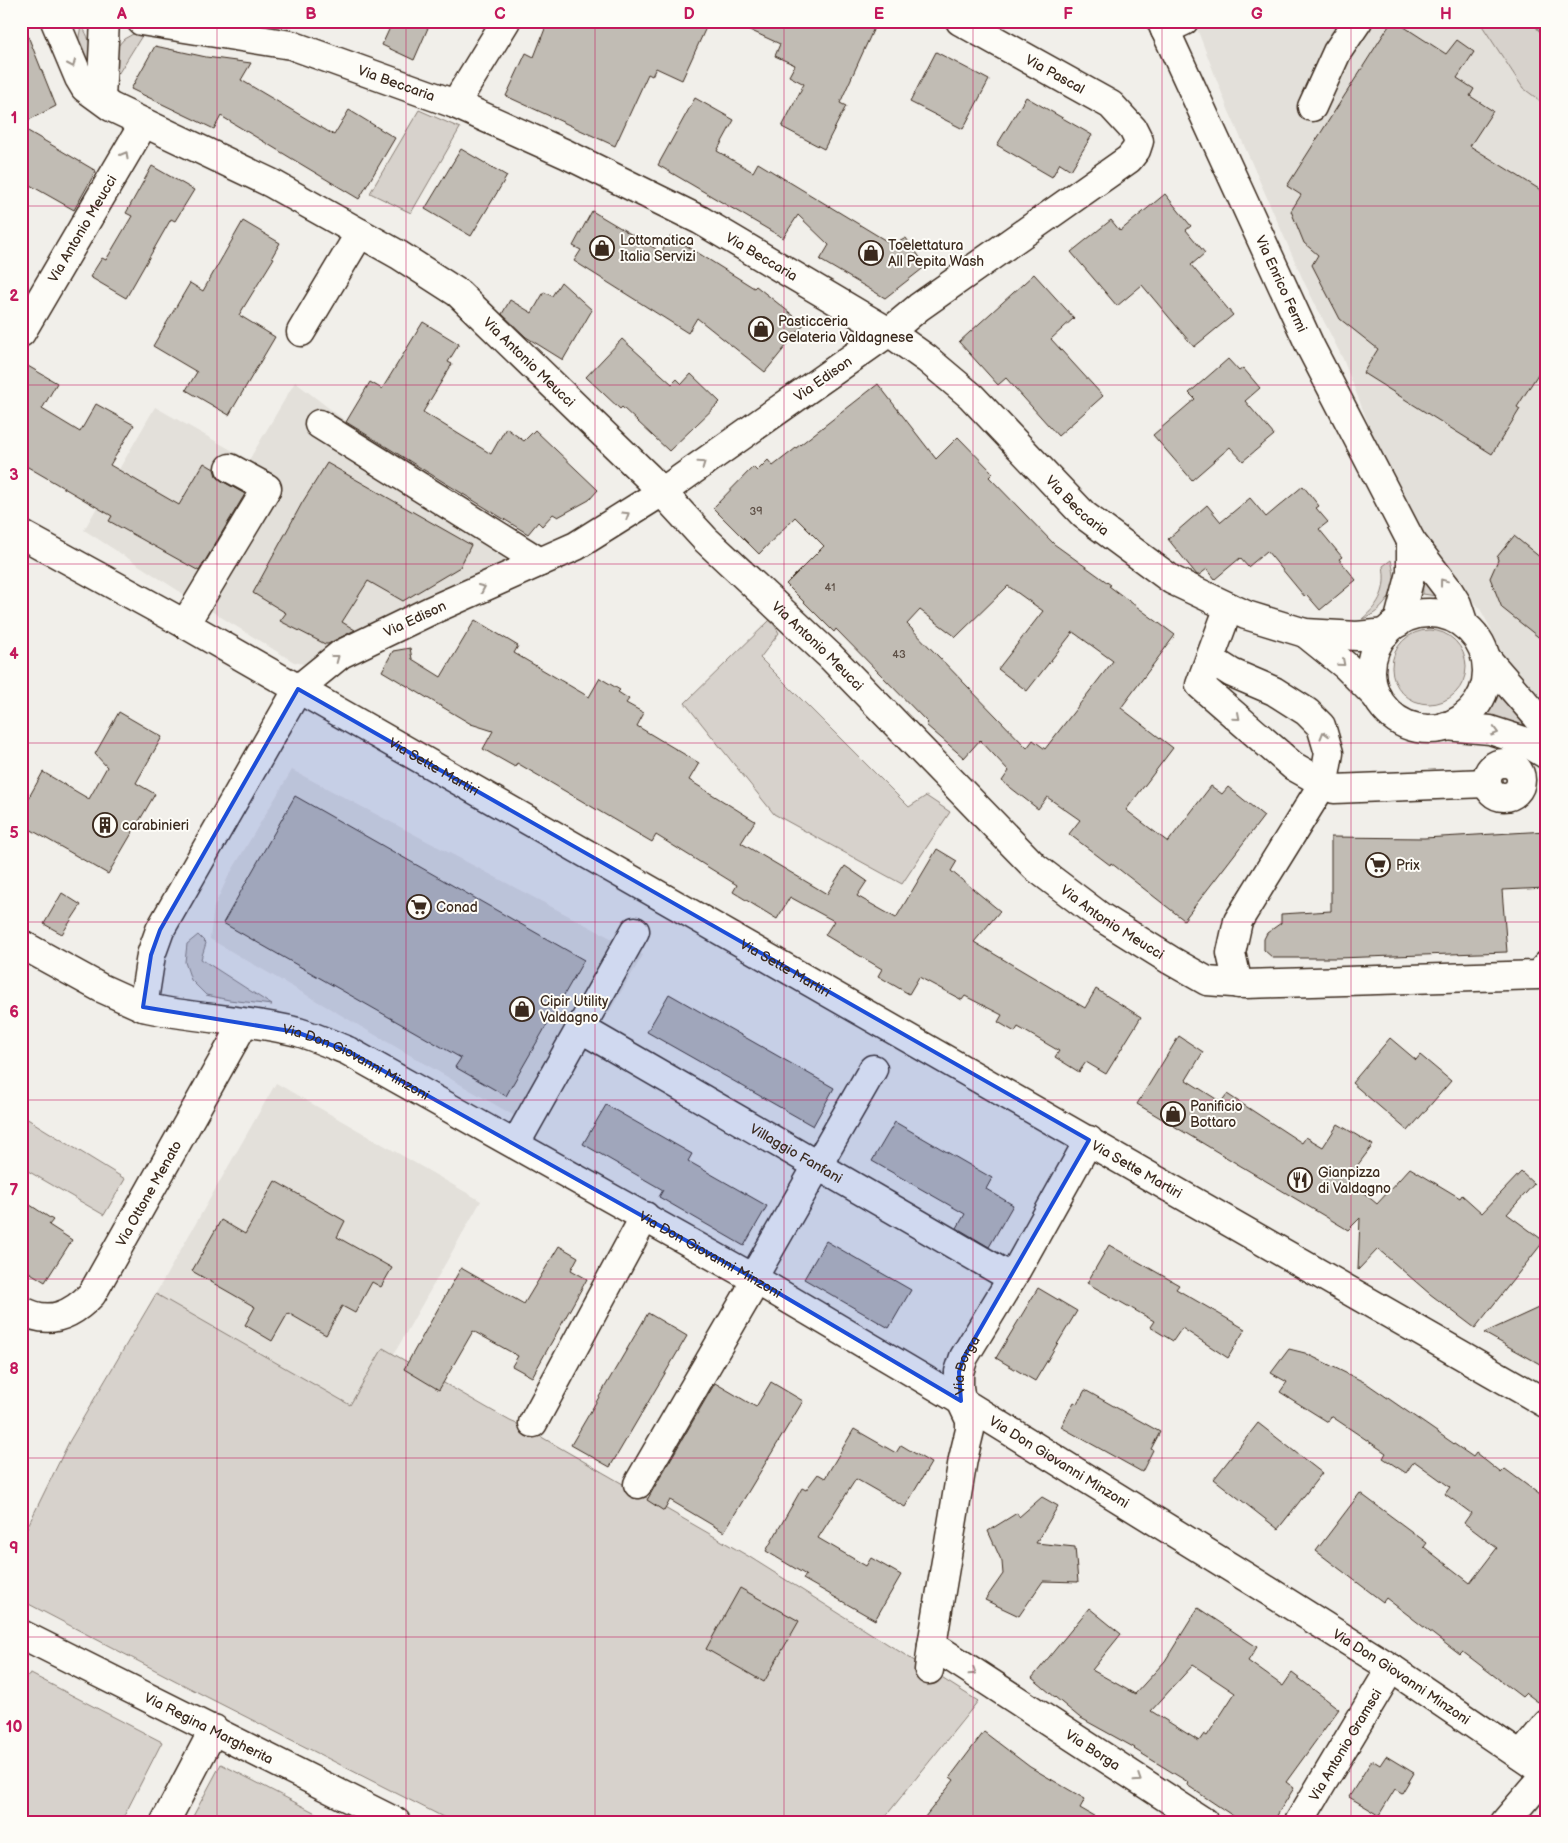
<svg xmlns="http://www.w3.org/2000/svg" width="1568" height="1843" font-family="'Balsamiq Sans',sans-serif">
<style>
.built{fill:#e3e0da}
.green{fill:#d7d2cc;stroke:#897e75}
.water{fill:#aea69f;stroke:#80746b}
.building{fill:#c1bcb4;stroke:#3b2a1e;fill-rule:evenodd}
.lines{fill:none;stroke-linecap:round;stroke-linejoin:round}
.minor-casing{stroke:#3b2a1e;stroke-width:31}
.major-casing{stroke:#3b2a1e;stroke-width:31}
.minor{stroke:#fdfcf7;stroke-width:28}
.major{stroke:#fdfcf7;stroke-width:28}
.oneway{stroke:#9c938a}
.marked{fill:#1d4ed8;fill-opacity:0.2;stroke:#1d4ed8;stroke-width:4;stroke-linejoin:round}
.grid{fill:none;stroke:#c2185b;stroke-width:1;stroke-opacity:0.55}
.labels{text-anchor:middle;dominant-baseline:central;stroke-width:4;stroke-linejoin:round;paint-order:stroke}
.number-label{font-size:11px;fill:#5c4e44}
.street-label{font-size:14px;fill:#3b2a1e;stroke:#fdfcf7}
.poi-label{font-size:14px;fill:#3b2a1e;stroke:#fdfcf7;text-anchor:start}
.neatline{fill:none;stroke:#c2185b;stroke-width:2}
.grid-label{font-size:16px;text-anchor:middle;font-weight:bold;fill:#c2185b}
</style>
<rect width="100%" height="100%" fill="#f1efea"/>
<filter id="ink" filterUnits="userSpaceOnUse"><feTurbulence type="fractalNoise" baseFrequency=".02" numOctaves="2"/><feDisplacementMap in="SourceGraphic" scale="10" xChannelSelector="R" yChannelSelector="G"/><feConvolveMatrix kernelMatrix="1 2 1 2 8 2 1 2 1" color-interpolation-filters="sRGB"/></filter>
<g filter="url(#ink)">
<g class="built">
<path d="M1194 21H1479L1523 88 1547 106V705L1497 648 1491 629 1479 607 1468 596 1449 582 1384 464 1343 359 1304 282 1228 109Z"/>
<path d="M295 382 413 473 520 540 526 576 308 665 294 662 185 595 84 530 155 407 249 460Z"/>
<path d="M292 770 643 955 539 1130 210 939 214 907 228 877Z"/>
<path d="M276 1083 481 1201 357 1419 152 1300Z"/>
</g>
<g class="green">
<path d="M1479 21H1531L1547 40V106L1523 88Z"/>
<path d="M81 25C92 40 93 56 88 73L78 43Z"/>
<path d="M133 34H143L115 79 117 47 124 39Z"/>
<path d="M419 110 460 128 411 213 370 193Z"/>
<path d="M1391 560C1393 569 1396 579 1393 588 1389 602 1375 616 1362 619 1380 604 1387 589 1383 566Z"/>
<path d="M1422 573 1443 597 1423 594Z"/>
<path d="M771 619 779 633 760 658 909 807 926 796 950 812 902 884 774 814 685 703Z"/>
<circle cx="1429" cy="667" r="37"/>
<path d="M1499 682 1543 734 1484 715 1496 698Z"/>
<path d="M198 935 206 943 201 959 272 1005 229 1000 206 995 191 980 185 962 187 944Z"/>
<path d="M21 1115 125 1179 104 1215 21 1167Z"/>
<path d="M156 1294 350 1405 383 1348 510 1421 524 1427 748 1556 978 1701 881 1822H453L205 1696 21 1600V1540L69 1442Z"/>
<path d="M31 1674 162 1742 121 1822H21V1681Z"/>
<path d="M221 1764 333 1822H190Z"/>
</g>
<path class="water" d="M1531 21H1547V40Z"/>
<g class="building">
<path d="M22 21 56 106 21 124V22Z"/>
<path d="M393 21H431L414 60 382 45Z"/>
<path d="M548 21H709L682 80 656 68 652 76 648 74 615 146 506 96 526 53 534 57Z"/>
<path d="M730 21H858L874 28 840 103 846 106 824 149 782 127 804 84 789 76 795 65 775 56 780 44Z"/>
<path d="M1392 21H1395L1446 54 1457 40 1474 52 1457 78 1474 89 1470 96 1493 111 1470 146 1547 194V360L1517 407 1520 409 1492 454 1363 373 1378 349 1340 319 1312 265 1318 255 1304 243 1291 211 1301 195 1287 186Z"/>
<path d="M155 46 206 57 251 63 241 80 334 135 349 110 395 138 359 199 221 116 214 129 131 89Z"/>
<path d="M936 52 989 80 963 129 910 102Z"/>
<path d="M1026 97 1092 135 1071 170 1060 163 1052 177 997 145Z"/>
<path d="M695 98 734 120 717 151 753 172 758 163 893 245 906 238 926 266 885 298 820 260 829 245 798 215 783 238 658 165Z"/>
<path d="M21 127 96 171 74 210 21 180Z"/>
<path d="M461 149 507 176 471 236 425 209Z"/>
<path d="M152 166 194 190 175 221 171 219 126 298 90 277 102 258 106 260 132 216 126 213Z"/>
<path d="M1165 194 1191 226 1186 230 1205 253 1191 265 1233 315 1194 347 1142 285 1117 306 1071 252 1111 220 1120 231Z"/>
<path d="M592 211 661 252 671 236 754 288 756 286 804 324 765 372 697 318 688 333 574 261 581 250 573 246Z"/>
<path d="M243 221 280 243 272 257 274 258 239 315 275 337 229 415 186 390 197 372 153 346 190 283 203 291Z"/>
<path d="M1034 274 1074 318 1051 339 1103 396 1058 436 1006 378 998 385 959 342Z"/>
<path d="M561 282 592 310 563 360 526 337 502 314 510 300 532 313 544 292 552 296Z"/>
<path d="M423 322 459 344 448 362 452 364 423 412 491 454 506 428 524 441 535 430 598 490 589 500 558 517 553 514 542 526 538 522 528 534 346 422 370 382 382 389Z"/>
<path d="M622 339 672 384 677 379 682 384 691 374 720 402 669 451 622 407 620 409 586 377Z"/>
<path d="M1228 359 1239 371 1243 368 1260 388 1245 401 1274 435 1243 461 1230 447 1192 480 1153 435 1195 399 1189 393Z"/>
<path d="M21 362 57 383 42 409 80 432 96 404 134 425 110 465 179 505 204 463 214 469 216 476 222 481 245 494 199 571 109 521 112 516 21 463Z"/>
<path d="M878 384 936 459 958 437 993 473 989 477 1054 544 1111 585 1109 586 1175 635 1121 708 1173 748 1126 810 1168 842 1211 786 1222 794 1228 787 1264 816 1184 920 1111 863 1110 865 1069 834 1080 820 1047 797 1038 809 1002 781 1009 771 980 740 964 758 926 725 928 723 836 629 834 632 786 584 824 546 795 517 759 554 713 508 753 467 757 471 768 460 773 466ZM1008 586 1043 611 998 669 1027 691 1073 632 1113 661 1045 749 1033 740 1027 748 907 624 920 610 956 637Z"/>
<path d="M327 463 471 545 460 567 403 601 368 581 342 622 355 630 328 644H325L280 621 286 613 253 593 302 503Z"/>
<path d="M1303 486 1319 506 1316 508 1328 522 1319 529 1342 557 1339 559 1356 580 1320 610 1307 595 1305 597 1267 551 1248 567 1240 558 1215 579 1207 569 1199 575H1197L1168 539 1207 505 1221 522 1250 498 1266 517Z"/>
<path d="M1514 536 1547 563V644L1502 608 1490 578 1498 560 1497 557Z"/>
<path d="M475 620 518 646 514 653 589 697 600 678 620 690 618 692 629 699 626 703 644 713 637 726 699 763 689 780 755 821 741 843 827 894 845 866 867 881 857 896 896 918 937 849 957 861 951 871 1000 911 974 942 1085 1008 1096 989 1141 1017 1106 1074 1086 1062 1079 1072 1055 1057 1059 1051 1018 1027 1015 1032 998 1022 1002 1015 965 996 962 1000 919 977 909 994 878 976 882 969 825 935 834 921 790 897 777 919 733 892 737 885 656 835 652 842 517 763 515 767 483 749 493 731 471 724 382 671 393 651 410 648 412 659 441 677Z"/>
<path d="M119 712 162 737 136 783 155 794 108 874 21 824V795L28 799 43 772 89 799 107 767 95 754Z"/>
<path d="M295 796 584 960 506 1096 455 1067 461 1058 223 923Z"/>
<path d="M1547 831V888L1502 890 1507 952 1338 958H1273L1264 950V939L1267 933 1281 923V914L1331 911V837L1424 838Z"/>
<path d="M62 893 81 905 62 934 44 924Z"/>
<path d="M669 994 834 1088 813 1126 647 1032Z"/>
<path d="M1179 1036 1203 1052 1186 1080 1221 1102 1227 1094 1302 1143 1306 1137 1323 1147 1338 1124 1373 1145 1347 1179 1377 1204 1410 1168 1460 1198 1462 1195 1482 1213 1521 1172 1534 1184 1507 1214 1544 1241 1475 1328 1430 1294 1378 1249 1358 1270 1360 1218 1348 1230 1137 1104Z"/>
<path d="M1390 1038 1416 1060 1420 1055 1451 1081 1408 1131 1352 1083Z"/>
<path d="M606 1105 692 1154 688 1161 767 1206 744 1246 659 1197 663 1190 583 1144Z"/>
<path d="M895 1122 992 1178 986 1189 1013 1205 989 1247 957 1228 965 1214 872 1161Z"/>
<path d="M275 1181 345 1221 337 1237 392 1268 381 1287 372 1282 355 1313 342 1306 326 1335 288 1313 272 1341 245 1325 255 1307 192 1271 221 1220 245 1234Z"/>
<path d="M21 1199 53 1220 49 1225 72 1240 45 1282 21 1267Z"/>
<path d="M826 1241 911 1290 889 1328 804 1279Z"/>
<path d="M1109 1245 1179 1285 1176 1289 1245 1329 1228 1358 1182 1328 1173 1341 1150 1327 1154 1321 1087 1283Z"/>
<path d="M559 1246 578 1257 571 1270 587 1279 532 1377 512 1366 518 1356 473 1331 439 1390 404 1369 461 1268 524 1304Z"/>
<path d="M1038 1288 1077 1311 1035 1381 996 1358Z"/>
<path d="M1547 1304V1368L1484 1333Z"/>
<path d="M648 1313 687 1336 610 1467 571 1445Z"/>
<path d="M1289 1349 1305 1353 1366 1383 1473 1457 1476 1453 1501 1473 1505 1469 1547 1500V1691L1538 1702 1526 1693 1522 1697 1463 1652 1460 1655 1386 1598 1383 1602 1316 1551 1360 1493 1427 1543 1424 1547 1470 1583 1497 1548 1464 1523 1471 1513 1445 1494 1450 1487 1414 1461 1406 1473 1383 1458 1386 1453 1331 1416 1328 1422 1280 1392 1287 1382 1271 1373Z"/>
<path d="M771 1382 803 1401 724 1532 670 1500 664 1511 647 1500 715 1383 756 1407Z"/>
<path d="M1085 1390 1160 1432 1151 1449 1153 1450 1142 1472 1061 1427 1074 1402 1077 1404Z"/>
<path d="M1258 1423 1322 1473 1278 1529 1214 1479Z"/>
<path d="M854 1429 896 1453 901 1445 931 1463 905 1507 856 1479 818 1538 866 1566 871 1558 901 1575 875 1620 803 1579 806 1575 766 1551 802 1488 806 1490 818 1474 825 1478Z"/>
<path d="M1042 1497 1058 1506 1036 1543 1075 1547 1078 1582 1043 1581 1019 1616 985 1600 1003 1574 1002 1562 988 1531 1017 1513 1019 1517Z"/>
<path d="M740 1588 799 1621 764 1682 706 1649Z"/>
<path d="M1089 1608 1121 1634 1092 1670 1135 1694 1165 1661 1198 1608 1257 1647 1248 1661 1283 1686 1292 1673 1339 1709 1286 1782 1294 1788 1273 1822H1242L1187 1785 1188 1782 1134 1749 1135 1748 1079 1717 1032 1678ZM1193 1665 1235 1693 1207 1736 1204 1734 1199 1741 1151 1711Z"/>
<path d="M984 1732 1030 1767 1085 1799 1080 1808 1104 1822H921L954 1780 950 1777Z"/>
<path d="M1386 1756 1414 1773 1402 1793 1395 1789 1379 1815 1349 1797 1372 1760 1380 1765Z"/>
</g>
<g class="lines">
<defs>
<g id="minor">
<path id="s1" d="M55 21 79 78 85 88 111 107 271 183 399 255 458 293 648 477 705 539 830 656 1035 867 1101 917 1170 960 1207 981 1245 984 1538 975 1547 965"/>
<path id="s2" d="M141 21 291 45 455 104 566 154 700 220 889 332 927 359 971 396 1084 515 1172 580 1246 615 1305 633 1357 636 1386 633"/>
<path id="s3" d="M960 21 1111 105 1133 129 1139 141 1136 150 1129 159 919 307 889 332 662 492 576 546 430 611 341 654 298 689 160 930 151 955 143 1007C194 1019 247 1019 298 1032 315 1037 331 1044 348 1051L753 1278 961 1401 1259 1585 1391 1668 1547 1774"/>
<path d="M1165 30 1184 21"/>
<path d="M101 98 105 21"/>
<path d="M455 104 506 21"/>
<path d="M1312 107 1337 52 1358 21"/>
<path d="M301 332 360 233"/>
<path id="s4" d="M21 333 144 123"/>
<path d="M319 424 540 562"/>
<path d="M1229 607 1200 685 1293 766 1334 789 1487 783"/>
<path d="M185 624 267 488 230 468"/>
<path d="M1305 633 1346 666 1377 697"/>
<path d="M1210 659 1232 673 1274 691 1307 712 1321 726 1329 753 1324 782 1238 921 1231 953 1238 984"/>
<circle cx="1504" cy="780" r="17"/>
<path d="M21 944 101 988 143 1007"/>
<path id="s5" d="M580 1028 1012 1278"/>
<path d="M516 1143 635 931"/>
<path id="s6" d="M21 1310C49 1326 72 1315 92 1294L244 1023"/>
<path d="M533 1423 645 1216"/>
<path d="M638 1484 749 1293 753 1278 873 1069"/>
<path id="s7" d="M21 1634 396 1822"/>
<path id="s8" d="M932 1645 1204 1822"/>
<path id="s9" d="M929 1670 932 1645 963 1459 970 1430V1420L961 1401 959 1387V1372L964 1357 1012 1278 1089 1140"/>
<path d="M1521 1756 1547 1724"/>
<path d="M165 1822 214 1729"/>
<path id="s10" d="M1299 1822 1391 1668"/>
<path d="M1505 1822 1546 1774"/>
</g>
<g id="major">
<path id="s11" d="M1161 21 1311 348 1411 541 1447 588 1457 604 1464 625"/>
<path id="s12" d="M21 534 185 624 365 727 1547 1404"/>
<circle cx="1429" cy="671" r="58"/>
<path d="M1398 623 1411 573V541"/>
<path d="M1486 658 1547 728"/>
<path d="M1446 726 1490 730 1524 741 1547 755"/>
</g>
</defs>
<use href="#minor" class="minor-casing"/>
<use href="#major" class="major-casing"/>
<use href="#minor" class="minor"/>
<use href="#major" class="major"/>
</g>
<defs><path id="oneway-chevron" d="M-2-3.5L2.5 0L-2 3.5" fill="none" stroke-width="1.6" stroke-linecap="round" stroke-linejoin="round" transform="scale(1.25)"/></defs>
<g class="oneway">
<use href="#oneway-chevron" transform="translate(72 64) rotate(66)"/>
<use href="#oneway-chevron" transform="translate(125 155) rotate(-60)"/>
<use href="#oneway-chevron" transform="translate(702 464) rotate(-35)"/>
<use href="#oneway-chevron" transform="translate(626 515) rotate(-32)"/>
<use href="#oneway-chevron" transform="translate(1443 582) rotate(-127)"/>
<use href="#oneway-chevron" transform="translate(482 588) rotate(-24)"/>
<use href="#oneway-chevron" transform="translate(336 658) rotate(-37)"/>
<use href="#oneway-chevron" transform="translate(1342 663) rotate(41)"/>
<use href="#oneway-chevron" transform="translate(1237 717) rotate(41)"/>
<use href="#oneway-chevron" transform="translate(1495 732) rotate(16)"/>
<use href="#oneway-chevron" transform="translate(1324 735) rotate(-106)"/>
<use href="#oneway-chevron" transform="translate(973 1672) rotate(33)"/>
<use href="#oneway-chevron" transform="translate(1138 1779) rotate(33)"/>
</g>
</g>
<path class="marked" d="M298 689 1089 1140 964 1357 959 1372 961 1401 753 1278 348 1051 296 1032 143 1007 151 955 160 930Z"/>
<path class="grid" d="M217 21V1822M406 21V1822M595 21V1822M784 21V1822M973 21V1822M1162 21V1822M1351 21V1822M21 206H1547M21 385H1547M21 564H1547M21 743H1547M21 922H1547M21 1100H1547M21 1279H1547M21 1458H1547M21 1637H1547"/>
<defs>
<symbol id="shop-ring" viewBox="-11 -11 22 22"><circle r="9.5" fill="#fdfcf7" stroke="#3b2a1e" stroke-width="1.5"/><path d="M-5-2.5h2.3a2.7 3.5 0 0 1 5.4 0H5L5.5 6h-11ZM-1.5-2.5h3a1.5 2.3 0 0 0-3 0Z" fill="#3b2a1e"/></symbol>
<symbol id="building-ring" viewBox="-11 -11 22 22"><circle r="9.5" fill="#fdfcf7" stroke="#3b2a1e" stroke-width="1.5"/><path d="M-4-6H4V6H1V3H-1V6H-4ZM-2.5-4.3h1.7v1.8h-1.7ZM.8-4.3h1.7v1.8H.8ZM-2.5-1h1.7V.8h-1.7ZM.8-1h1.7V.8H.8Z" fill="#3b2a1e"/></symbol>
<symbol id="supermarket-ring" viewBox="-11 -11 22 22"><circle r="9.5" fill="#fdfcf7" stroke="#3b2a1e" stroke-width="1.5"/><path d="M-6-5.5h2.5l.6 2H6L4.5 2H-2.5L-4.4-4H-6ZM-1.5 3.2a1.3 1.3 0 1 0 .1 0ZM3 3.2a1.3 1.3 0 1 0 .1 0Z" fill="#3b2a1e"/></symbol>
<symbol id="restaurant-ring" viewBox="-11 -11 22 22"><circle r="9.5" fill="#fdfcf7" stroke="#3b2a1e" stroke-width="1.5"/><path d="M-5-6h1v4h1v-4h1v4h1v-4h1v5L-1.5 .5V6h-2V.5L-5-1ZM5-6V6H3V1.5H1.5Q1.5-4 5-6Z" fill="#3b2a1e"/></symbol>
</defs>
<g fill-rule="evenodd">
<use href="#shop-ring" x="588" y="234" width="28" height="28"/>
<use href="#shop-ring" x="857" y="239" width="28" height="28"/>
<use href="#shop-ring" x="747" y="315" width="28" height="28"/>
<use href="#building-ring" x="91" y="811" width="28" height="28"/>
<use href="#supermarket-ring" x="1364" y="851" width="28" height="28"/>
<use href="#supermarket-ring" x="405" y="893" width="28" height="28"/>
<use href="#shop-ring" x="508" y="995" width="28" height="28"/>
<use href="#shop-ring" x="1159" y="1100" width="28" height="28"/>
<use href="#restaurant-ring" x="1286" y="1166" width="28" height="28"/>
</g>
<g class="labels">
<g class="number-label">
<text x="756" y="511">39</text>
<text x="830" y="587">41</text>
<text x="899" y="654">43</text>
</g>
<g class="street-label">
<text stroke="none"><textPath href="#s3" startOffset="109">Via Pascal</textPath></text>
<text stroke="none"><textPath href="#s2" startOffset="264">Via Beccaria</textPath></text>
<text stroke="none"><textPath href="#s4" startOffset="121">Via Antonio Meucci</textPath></text>
<text stroke="none"><textPath href="#s2" startOffset="669">Via Beccaria</textPath></text>
<text stroke="none"><textPath href="#s11" startOffset="289">Via Enrico Fermi</textPath></text>
<text stroke="none"><textPath href="#s1" startOffset="599">Via Antonio Meucci</textPath></text>
<text transform="translate(823 379) rotate(-35)">Via Edison</text>
<text stroke="none"><textPath href="#s2" startOffset="1074">Via Beccaria</textPath></text>
<text transform="translate(415 619) rotate(-25)">Via Edison</text>
<text stroke="none"><textPath href="#s1" startOffset="1004">Via Antonio Meucci</textPath></text>
<text stroke="none"><textPath href="#s12" startOffset="474">Via Sette Martiri</textPath></text>
<text stroke="none"><textPath href="#s1" startOffset="1409">Via Antonio Meucci</textPath></text>
<text stroke="none"><textPath href="#s12" startOffset="879">Via Sette Martiri</textPath></text>
<text stroke="none"><textPath href="#s3" startOffset="1808">Via Don Giovanni Minzoni</textPath></text>
<text stroke="none"><textPath href="#s5" startOffset="250">Villaggio Fanfani</textPath></text>
<text stroke="none"><textPath href="#s12" startOffset="1284">Via Sette Martiri</textPath></text>
<text stroke="none"><textPath href="#s6" startOffset="195">Via Ottone Menato</textPath></text>
<text stroke="none"><textPath href="#s3" startOffset="2212">Via Don Giovanni Minzoni</textPath></text>
<text stroke="none"><textPath href="#s9" startOffset="312">Via Borga</textPath></text>
<text stroke="none"><textPath href="#s3" startOffset="2618">Via Don Giovanni Minzoni</textPath></text>
<text stroke="none"><textPath href="#s3" startOffset="3022">Via Don Giovanni Minzoni</textPath></text>
<text stroke="none"><textPath href="#s7" startOffset="210">Via Regina Margherita</textPath></text>
<text stroke="none"><textPath href="#s10" startOffset="90">Via Antonio Gramsci</textPath></text>
<text stroke="none"><textPath href="#s8" startOffset="192">Via Borga</textPath></text>
</g>
<g class="poi-label">
<text x="620" y="240">Lottomatica<tspan x="620" dy="16">Italia Servizi</tspan></text>
<text x="888" y="245">Toelettatura<tspan x="888" dy="16">All Pepita Wash</tspan></text>
<text x="778" y="321">Pasticceria<tspan x="778" dy="16">Gelateria Valdagnese</tspan></text>
<text x="122" y="825">carabinieri</text>
<text x="1396" y="865">Prix</text>
<text x="436" y="907">Conad</text>
<text x="540" y="1001">Cipir Utility<tspan x="540" dy="16">Valdagno</tspan></text>
<text x="1190" y="1106">Panificio<tspan x="1190" dy="16">Bottaro</tspan></text>
<text x="1318" y="1172">Gianpizza<tspan x="1318" dy="16">di Valdagno</tspan></text>
</g>
</g>
<rect width="1568" height="1843" fill="none" stroke="#fdfcf7" stroke-width="55"/>
<rect x="28" y="28" width="1512" height="1788" class="neatline"/>
<g class="grid-label">
<text x="122" y="19">A</text>
<text x="311" y="19">B</text>
<text x="500" y="19">C</text>
<text x="689" y="19">D</text>
<text x="879" y="19">E</text>
<text x="1068" y="19">F</text>
<text x="1257" y="19">G</text>
<text x="1446" y="19">H</text>
<text x="14" y="123">1</text>
<text x="14" y="301">2</text>
<text x="14" y="480">3</text>
<text x="14" y="659">4</text>
<text x="14" y="838">5</text>
<text x="14" y="1017">6</text>
<text x="14" y="1195">7</text>
<text x="14" y="1374">8</text>
<text x="14" y="1553">9</text>
<text x="14" y="1732">10</text>
</g>
</svg>
